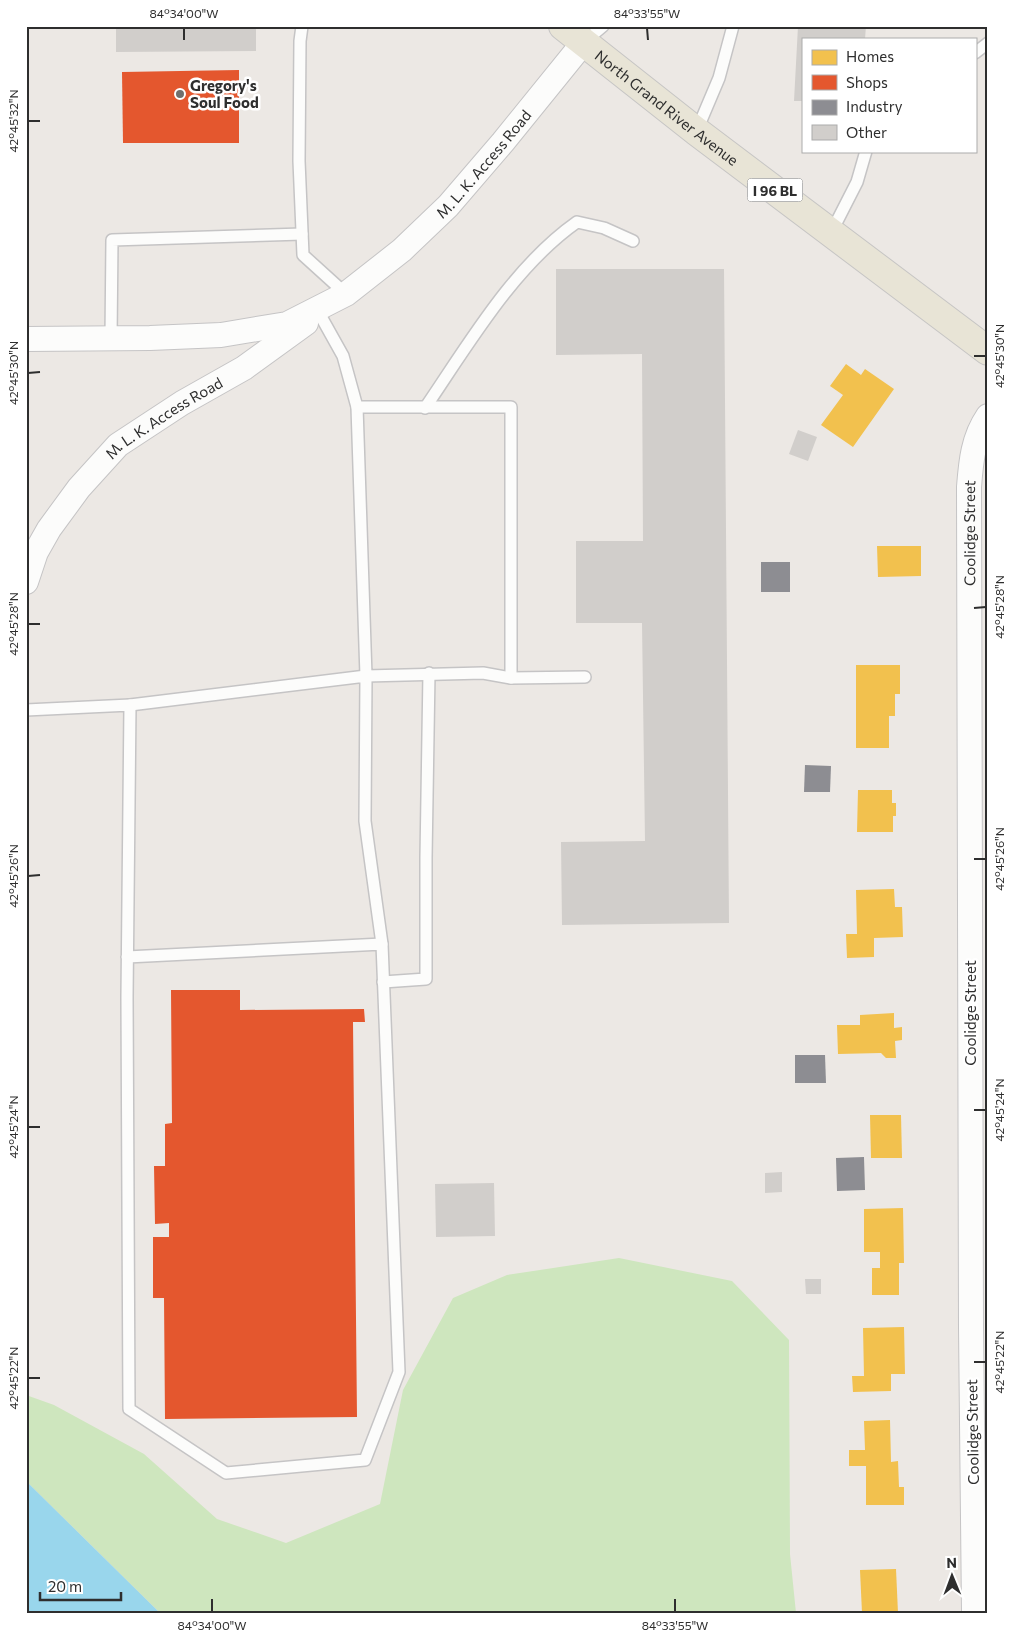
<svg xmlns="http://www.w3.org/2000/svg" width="1014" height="1639" font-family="Commissioner,sans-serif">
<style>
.green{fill:#cee6be}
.water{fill:#99d6ec}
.homes{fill:#f2c14e}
.shops{fill:#e4572e}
.industry{fill:#8d8d92}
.building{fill:#d1cecb}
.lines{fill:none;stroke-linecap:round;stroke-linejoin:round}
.service-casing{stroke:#c5c4c5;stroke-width:14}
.minor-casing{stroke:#c5c4c5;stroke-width:26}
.primary-casing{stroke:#c6c5c4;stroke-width:30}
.service{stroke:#fcfcfb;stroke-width:11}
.minor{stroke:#fcfcfb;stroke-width:24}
.primary{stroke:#e8e4d6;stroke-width:28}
.ticks{fill:none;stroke:#2e2e2e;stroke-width:2}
.poi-dot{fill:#706f6e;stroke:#fff;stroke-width:2}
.labels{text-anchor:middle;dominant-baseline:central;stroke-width:5;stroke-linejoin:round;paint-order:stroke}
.shield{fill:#fff;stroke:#6d6d6d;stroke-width:1}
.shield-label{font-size:14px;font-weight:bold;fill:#2e2e2e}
.poi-label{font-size:15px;font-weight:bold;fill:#2e2e2e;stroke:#fff;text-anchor:start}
.street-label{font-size:15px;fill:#2e2e2e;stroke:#fff}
.neatline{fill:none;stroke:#2e2e2e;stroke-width:2}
.ticks-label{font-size:12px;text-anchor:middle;fill:#2e2e2e}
</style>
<rect width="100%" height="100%" fill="#ece8e4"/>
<path class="green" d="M619 1258 732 1281 789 1340 790 1554 796 1613H160L26 1481V1395L54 1405 144 1454 217 1519 286 1543 380 1504 403 1390 453 1298 507 1275Z"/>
<path class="water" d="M26 1481 160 1613H26Z"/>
<g class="homes">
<path d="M846 364 861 375 865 369 894 389 853 447 821 425 843 395 830 386Z"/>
<path d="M877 546H921V576L878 577Z"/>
<path d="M856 665H900V694H895V716H889V748H856Z"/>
<path d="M858 790H892V803H896V816H893V832H857Z"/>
<path d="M894 889 895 907H902L903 937 874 938V957L847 958 846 934H857L856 890Z"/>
<path d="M894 1013V1028L902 1027V1040L895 1041 896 1058H886L881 1053 838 1054 837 1025H860V1015Z"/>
<path d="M870 1115H901L902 1158H871Z"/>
<path d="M903 1208 904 1263H899V1295H872V1268H880V1252H864V1209Z"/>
<path d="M904 1327 905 1374H891V1391L853 1392 852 1376H864L863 1328Z"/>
<path d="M890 1420 891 1462 898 1461 899 1487H904V1505H866V1466H849V1450H865L864 1421Z"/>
<path d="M896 1569 898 1613H862L860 1570Z"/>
</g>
<g class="shops">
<path d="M239 70V143H123L122 72Z"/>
<path d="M171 990H240V1010L364 1009 365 1022H353L357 1417 165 1419 164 1298H153V1237H169V1223L155 1224 154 1166H165V1124L172 1123Z"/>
</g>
<g class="industry">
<rect x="761" y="562" width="29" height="30"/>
<path d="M805 765 831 766 830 792H804Z"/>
<path d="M795 1055H825L826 1083H795Z"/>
<path d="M864 1157 865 1190 837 1191 836 1158Z"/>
</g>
<g class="building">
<path d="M116 26H256V51L116 52Z"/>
<path d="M798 26H866L865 39H803V101H794Z"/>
<path d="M556 269H724L729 923 562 925 561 842 645 841 642 623H576V541H643L642 354 556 355Z"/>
<path d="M798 430 817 437 808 461 789 454Z"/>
<path d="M782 1172V1192L765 1193V1173Z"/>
<path d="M494 1183 495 1236 436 1237 435 1184Z"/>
<path d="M805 1279H821V1294H806Z"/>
</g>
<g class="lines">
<defs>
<g id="service">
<path d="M302 26 300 41 299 161 303 255 346 294"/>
<path d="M584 42 603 26"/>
<path d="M975 53 988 43"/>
<path d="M697 130 719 78 733 26"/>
<path d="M831 233 857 182 866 151"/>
<path d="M319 313 343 356 357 407 366 676 483 673 511 678 585 677"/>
<path d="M111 338 112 240 302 234"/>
<path d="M357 407H511V678"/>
<path d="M425 408C468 345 513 267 577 222L604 228 633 241"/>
<path d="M130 705 366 676 365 821 382 944"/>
<path d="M26 710 130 705 127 997 129 1409 226 1473 365 1460 399 1372 382 944 127 957"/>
<path d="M383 982 426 979V858L429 673"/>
</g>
<g id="minor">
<path id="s1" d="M26 339 150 338 221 335 287 324 346 294 402 250 448 206 503 142 584 42"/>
<path id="s2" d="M26 582 36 552 49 529 79 488 118 445 182 403 244 368 306 323"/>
<path id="s3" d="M974 1613 971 1327 969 487C971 461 973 438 988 416"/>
</g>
<g id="primary">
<path id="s4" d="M563 26 696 131 988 351"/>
</g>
</defs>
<use href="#service" class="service-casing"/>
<use href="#minor" class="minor-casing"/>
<use href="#primary" class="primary-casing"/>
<use href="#service" class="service"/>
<use href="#minor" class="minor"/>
<use href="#primary" class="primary"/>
</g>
<path class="ticks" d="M184 28V40M647 28 648 40M28 121H40M974 356H986M28 373 40 372M974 608 986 607M28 624H40M974 859H986M28 876 40 875M974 1110H986M28 1127H40M974 1362H986M28 1378H40M212 1599V1612M675 1599V1612"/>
<circle class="poi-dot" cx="180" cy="94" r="5"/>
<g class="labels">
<rect class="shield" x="747.5" y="178.5" width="55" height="23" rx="4"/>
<g class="shield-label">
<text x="775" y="190">I 96 BL</text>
</g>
<g class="poi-label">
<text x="190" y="85">Gregory's<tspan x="190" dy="17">Soul Food</tspan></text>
</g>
<g class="street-label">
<text stroke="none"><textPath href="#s4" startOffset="132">North Grand River Avenue</textPath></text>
<text stroke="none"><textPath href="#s1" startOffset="518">M. L. K. Access Road</textPath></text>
<text stroke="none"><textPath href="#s2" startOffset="220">M. L. K. Access Road</textPath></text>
<text stroke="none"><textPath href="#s3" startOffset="1080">Coolidge Street</textPath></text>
<text transform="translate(970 1013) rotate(-90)">Coolidge Street</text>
<text transform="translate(972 1432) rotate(-91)">Coolidge Street</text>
</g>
</g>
<rect width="1014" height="1639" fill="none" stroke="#ffffff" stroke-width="55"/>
<rect x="802" y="38" width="175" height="115" fill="#ffffff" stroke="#ababab"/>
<rect x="812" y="50" width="25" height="15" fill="#f2c14e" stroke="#ababab"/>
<text x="846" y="62" font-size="15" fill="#2e2e2e">Homes</text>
<rect x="812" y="75" width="25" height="15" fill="#e4572e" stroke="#ababab"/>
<text x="846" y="88" font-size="15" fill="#2e2e2e">Shops</text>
<rect x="812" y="100" width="25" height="15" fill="#8d8d92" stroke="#ababab"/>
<text x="846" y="112" font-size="15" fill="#2e2e2e">Industry</text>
<rect x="812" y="125" width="25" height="15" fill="#d1cecb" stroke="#ababab"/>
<text x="846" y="138" font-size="15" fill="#2e2e2e">Other</text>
<g transform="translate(952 1576) rotate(359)" stroke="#ffffff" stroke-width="4" paint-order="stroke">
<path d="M0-4L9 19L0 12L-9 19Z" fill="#2e2e2e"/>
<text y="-8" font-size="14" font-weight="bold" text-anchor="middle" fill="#2e2e2e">N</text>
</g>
<path d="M40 1592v8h81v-8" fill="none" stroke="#2e2e2e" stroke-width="2.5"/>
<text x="48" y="1592" font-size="15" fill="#2e2e2e" stroke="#ffffff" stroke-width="4" paint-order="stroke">20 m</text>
<rect x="28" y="28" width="958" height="1584" class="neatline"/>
<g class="ticks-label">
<text x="184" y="18">84°34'00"W</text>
<text x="647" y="18">84°33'55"W</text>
<text transform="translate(14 121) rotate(-90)" y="4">42°45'32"N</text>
<text transform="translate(1000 356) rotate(-90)" y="4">42°45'30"N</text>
<text transform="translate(14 373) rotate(-90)" y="4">42°45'30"N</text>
<text transform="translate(1000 607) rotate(-90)" y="4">42°45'28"N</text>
<text transform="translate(14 624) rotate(-90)" y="4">42°45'28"N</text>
<text transform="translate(1000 859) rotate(-90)" y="4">42°45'26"N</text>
<text transform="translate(14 876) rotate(-90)" y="4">42°45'26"N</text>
<text transform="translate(1000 1110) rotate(-90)" y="4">42°45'24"N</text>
<text transform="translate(14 1127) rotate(-90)" y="4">42°45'24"N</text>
<text transform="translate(1000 1362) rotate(-90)" y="4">42°45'22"N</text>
<text transform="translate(14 1378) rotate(-90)" y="4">42°45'22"N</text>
<text x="212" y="1630">84°34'00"W</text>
<text x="675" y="1630">84°33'55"W</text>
</g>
</svg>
